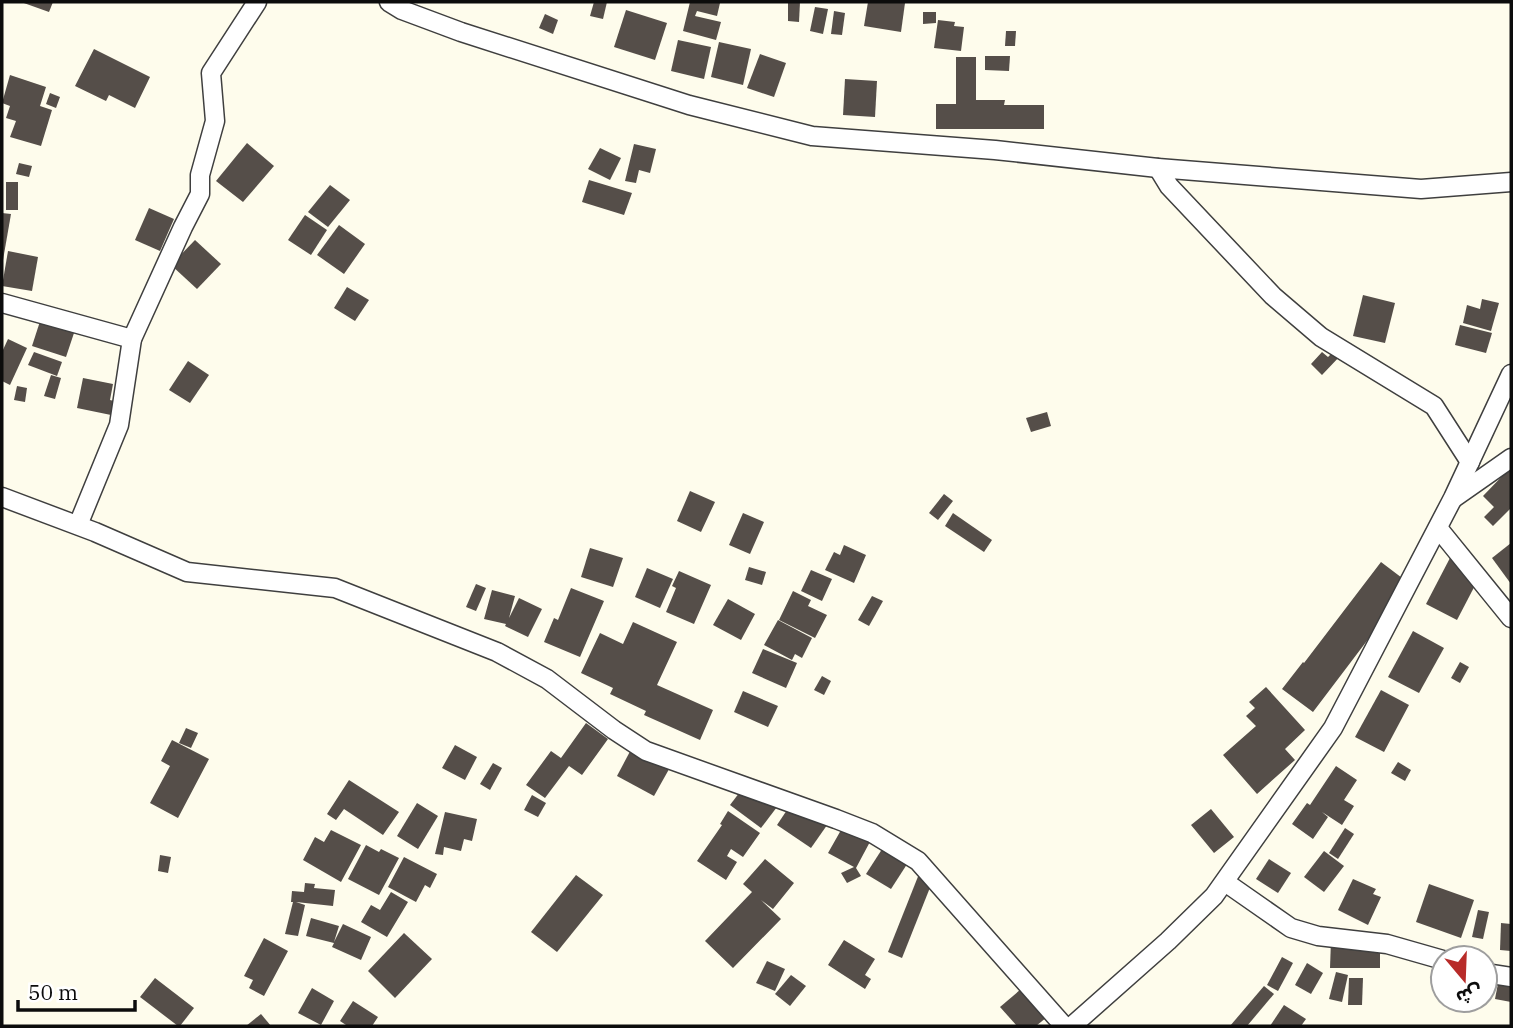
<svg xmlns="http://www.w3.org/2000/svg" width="1513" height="1028" font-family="'IBM Plex Serif','Noto Sans Arabic',serif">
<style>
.building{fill:#554e49}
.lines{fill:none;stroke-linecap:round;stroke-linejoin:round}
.street-casing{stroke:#3f3f3f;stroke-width:21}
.street{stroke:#fff;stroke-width:18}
</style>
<rect width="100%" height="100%" fill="#fefcec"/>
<g class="building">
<path d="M21 2H53L49 12Z"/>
<path d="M594 2H607L603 19 590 16Z"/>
<path d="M690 2H714L720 3 717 16 697 11 695 16 721 22 716 40 683 31Z"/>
<path d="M788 2H800L799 22 788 21Z"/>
<path d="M868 2 905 3 901 32 864 26Z"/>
<path d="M815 7 828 9 823 34 810 31Z"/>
<path d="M626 10 667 23 655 60 614 47Z"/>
<path d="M834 11 845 13 842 35 831 34Z"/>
<path d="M923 12H936V23L923 24Z"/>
<path d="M545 14 558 20 553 34 539 28Z"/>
<path d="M938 20 955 22 954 26 964 27 961 51 934 48Z"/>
<path d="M1006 31H1016L1015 46H1005Z"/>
<path d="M678 40 711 47 704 79 671 71Z"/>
<path d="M719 42 751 49 743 85 711 77Z"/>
<path d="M94 49 150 77 135 108 109 95 106 101 75 86Z"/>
<path d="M760 54 786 63 774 97 747 88Z"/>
<path d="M985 56H1010L1009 71 985 70Z"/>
<path d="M956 57H976V100H1005L1004 105H1044V129H936V104H956Z"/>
<path d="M10 75 46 87 40 106 52 110 41 146 10 137 16 121 6 118 10 106 2 103Z"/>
<path d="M845 79 877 81 875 117 843 115Z"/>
<path d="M50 93 60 97 56 108 46 104Z"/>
<path d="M247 143 274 166 243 202 216 181Z"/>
<path d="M634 144 656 149 650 173 639 170 636 183 625 181Z"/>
<path d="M600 148 621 158 610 180 588 169Z"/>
<path d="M19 163 32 166 29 177 16 174Z"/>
<path d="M589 180 632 193 624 215 582 202Z"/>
<rect x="6" y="182" width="12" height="28"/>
<path d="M330 185 350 200 328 227 308 212Z"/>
<path d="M149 208 174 219 160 251 135 240Z"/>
<path d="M2 213 11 214 3 260H2Z"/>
<path d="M305 215 327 230 311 255 288 240Z"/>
<path d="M339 225 365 244 344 274 317 255Z"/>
<path d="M195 240 221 264 197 289 171 265Z"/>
<path d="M8 251 38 257 32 291 2 286Z"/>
<path d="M347 287 369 300 355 321 334 308Z"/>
<path d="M1363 295 1395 303 1385 343 1353 336Z"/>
<path d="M1482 299 1499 303 1491 331 1463 323 1467 305 1480 309Z"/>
<path d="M44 309 78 321 66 357 32 346Z"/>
<path d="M1460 325 1492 333 1486 353 1455 345Z"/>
<path d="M8 339 27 348 10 385 2 381V352Z"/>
<path d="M1335 350 1341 355 1322 375 1311 364 1322 352 1328 357Z"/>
<path d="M34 352 62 362 57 376 28 365Z"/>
<path d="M188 361 209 375 190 403 169 390Z"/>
<path d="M51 375 61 378 55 399 44 396Z"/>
<path d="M83 378 113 384 110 400 114 401 111 415 77 408Z"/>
<path d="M17 386 27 388 25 402 14 400Z"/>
<path d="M1047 412 1051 426 1031 432 1026 418Z"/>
<path d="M1511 467V508L1493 526 1484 517 1494 507 1483 496Z"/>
<path d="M690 491 715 502 701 532 677 521Z"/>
<path d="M944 494 953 501 938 520 929 513Z"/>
<path d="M743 513 764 522 750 554 729 545Z"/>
<path d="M953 513 992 540 984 552 945 526Z"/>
<path d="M1511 543V584L1492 558Z"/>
<path d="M844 545 866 555 854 583 825 570 834 552 840 555Z"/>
<path d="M590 548 623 558 613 587 581 577Z"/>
<path d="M1451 556 1482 572 1457 620 1426 604Z"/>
<path d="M1381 562 1410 584 1313 712 1282 689 1303 662 1304 663Z"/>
<path d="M749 567 766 572 762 585 745 580Z"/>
<path d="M647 568 673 579 660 608 635 597Z"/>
<path d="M811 570 832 579 822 601 801 591Z"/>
<path d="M679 571 711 585 694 624 666 612 676 588 672 586Z"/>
<path d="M476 584 486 588 476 611 466 607Z"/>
<path d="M571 588 604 601 580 657 544 642 554 618 558 620Z"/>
<path d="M492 590 515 596 509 618 519 598 542 609 528 637 505 626 506 624 484 619Z"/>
<path d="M793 591 811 600 808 606 827 615 815 638 779 620Z"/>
<path d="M872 596 883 601 869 626 858 620Z"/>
<path d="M728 599 755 614 741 640 713 625Z"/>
<path d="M778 620 812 638 802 658 795 654 792 660 764 645Z"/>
<path d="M633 622 677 642 657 685 713 710 700 740 644 715 646 711 610 694 613 688 581 673 600 633 623 644Z"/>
<path d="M1413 631 1444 648 1419 693 1388 677Z"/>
<path d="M763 649 797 663 786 688 752 673Z"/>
<path d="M1460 662 1469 667 1460 683 1451 678Z"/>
<path d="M822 676 831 681 824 695 814 690Z"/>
<path d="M1266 687 1305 730 1285 749 1295 760 1257 794 1223 755 1256 726 1246 716 1255 708 1249 702Z"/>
<path d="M1381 690 1409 705 1384 752 1355 737Z"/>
<path d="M743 691 778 706 768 727 734 712Z"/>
<path d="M586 723 608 739 582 775 569 766 545 798 526 785 551 751 561 758Z"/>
<path d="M186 728 198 733 191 748 179 743Z"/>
<path d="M172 740 209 759 178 818 150 803 170 766 161 761Z"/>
<path d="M635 742 673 762 654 796 617 776Z"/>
<path d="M455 745 477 757 465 780 442 768Z"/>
<path d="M1398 762 1411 770 1405 781 1391 773Z"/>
<path d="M493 763 502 768 490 790 480 784Z"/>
<path d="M1336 766 1357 780 1344 800 1354 806 1342 825 1322 812 1328 817 1313 839 1292 824 1307 803 1310 805Z"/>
<path d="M349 780 399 812 383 835 344 809 336 820 327 814Z"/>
<path d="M749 780 780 803 761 828 730 805Z"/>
<path d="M532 795 546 803 538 817 524 810Z"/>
<path d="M797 795 832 818 811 848 777 825Z"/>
<path d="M417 803 438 816 418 849 397 836Z"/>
<path d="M1211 809 1234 837 1214 853 1191 825Z"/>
<path d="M728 811 760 833 743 857 731 849 727 856 737 862 726 880 697 861 722 825 720 824Z"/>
<path d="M445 812 477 819 472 841 464 839 461 851 444 847 443 855 435 854Z"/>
<path d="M845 823 872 838 856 868 861 876 847 883 841 873 854 867 828 853Z"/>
<path d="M1345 828 1354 834 1338 859 1329 853Z"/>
<path d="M331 830 361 845 341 882 303 860 315 837 324 842Z"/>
<path d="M886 843 911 858 891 889 866 874Z"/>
<path d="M366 845 379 852 381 849 399 858 379 895 348 879Z"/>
<path d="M1324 851 1344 866 1324 892 1304 877Z"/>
<path d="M160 855 171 857 168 873 158 871Z"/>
<path d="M404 857 437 874 430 888 425 885 416 902 388 887Z"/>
<path d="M765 859 794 883 773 909 761 900 781 919 733 968 705 941 752 892 743 884Z"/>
<path d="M1269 859 1291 873 1278 893 1256 879Z"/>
<path d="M919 874 933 880 902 958 888 952Z"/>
<path d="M576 875 603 895 557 952 531 932Z"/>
<path d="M1353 879 1376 889 1373 894 1381 897 1368 925 1338 910Z"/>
<path d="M305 883 315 884 314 888 335 890 333 906 296 902 305 905 298 936 285 934 293 902H291L292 891 304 892Z"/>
<path d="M1429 884 1474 900 1461 938 1416 922Z"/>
<path d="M391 892 408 902 387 937 361 922 371 905 380 910Z"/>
<path d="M1478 910 1489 912 1483 939 1472 937Z"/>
<path d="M311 918 339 926 334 942 343 924 371 937 361 960 332 947 334 943 306 936Z"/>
<path d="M1501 923 1511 924V951L1500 950Z"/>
<path d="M404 933 432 959 395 998 368 971Z"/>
<path d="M264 938 288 951 264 996 249 988 253 980 244 976Z"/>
<path d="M844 940 875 959 865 975 871 979 865 989 828 965Z"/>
<path d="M1331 940H1380V968H1330Z"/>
<path d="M1282 957 1293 963 1278 991 1267 985Z"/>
<path d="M767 961 785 969 775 991 756 983Z"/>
<path d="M1307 963 1323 973 1311 994 1295 985Z"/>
<path d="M1336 972 1348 975 1342 1002 1329 999Z"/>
<path d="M1500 973 1511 975V1002L1495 999Z"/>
<path d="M791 975 806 986 790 1006 775 994Z"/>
<path d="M155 978 194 1008 180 1026H178L140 997Z"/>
<path d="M1349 978H1363L1362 1005H1348Z"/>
<path d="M1027 984 1052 1013 1036 1026H1017L1000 1007Z"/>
<path d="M1264 986 1274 994 1247 1026H1230Z"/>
<path d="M312 988 334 1001 321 1025 298 1013Z"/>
<path d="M353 1001 378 1017 372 1026H346V1025L340 1021Z"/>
<path d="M1284 1005 1306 1019 1301 1026H1270Z"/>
<path d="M261 1014 271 1026H246Z"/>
</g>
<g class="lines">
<defs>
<g id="street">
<path d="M389 2 402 10 461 32 689 105 812 136 995 150 1158 168 1421 189 1511 182"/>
<path d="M1158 168 1169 186 1273 296 1321 337 1434 406 1470 462"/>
<path d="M2 303 132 339"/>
<path d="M2 497 95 532 187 572 335 588 497 652 547 679 614 730 646 751 836 819 872 833 918 861 1064 1026"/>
<path d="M1454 498 1511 458"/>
<path d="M78 525 119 425 132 339 183 227 200 194V175L215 121 211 73 257 2"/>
<path d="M1438 528 1511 618"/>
<path d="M1225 882 1291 928 1318 936 1387 944 1443 960"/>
<path d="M1485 973 1511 977"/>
<path d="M1072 1026 1168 941 1214 896 1333 728 1453 498 1511 374"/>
</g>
</defs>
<use href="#street" class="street-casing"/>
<use href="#street" class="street"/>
</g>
<rect width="1513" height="1028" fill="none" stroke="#0c0c0c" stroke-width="7"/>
<g transform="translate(1464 979) rotate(161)"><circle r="33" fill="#ffffff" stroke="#9e9e9e" stroke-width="2"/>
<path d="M0-5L12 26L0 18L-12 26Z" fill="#b82b29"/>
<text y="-10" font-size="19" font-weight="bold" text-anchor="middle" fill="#0c0c0c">ش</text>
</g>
<path d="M18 1000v10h117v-10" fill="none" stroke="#0c0c0c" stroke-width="3.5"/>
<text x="28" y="1000" font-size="21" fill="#0c0c0c" stroke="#ffffff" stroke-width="5" paint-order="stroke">50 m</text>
</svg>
